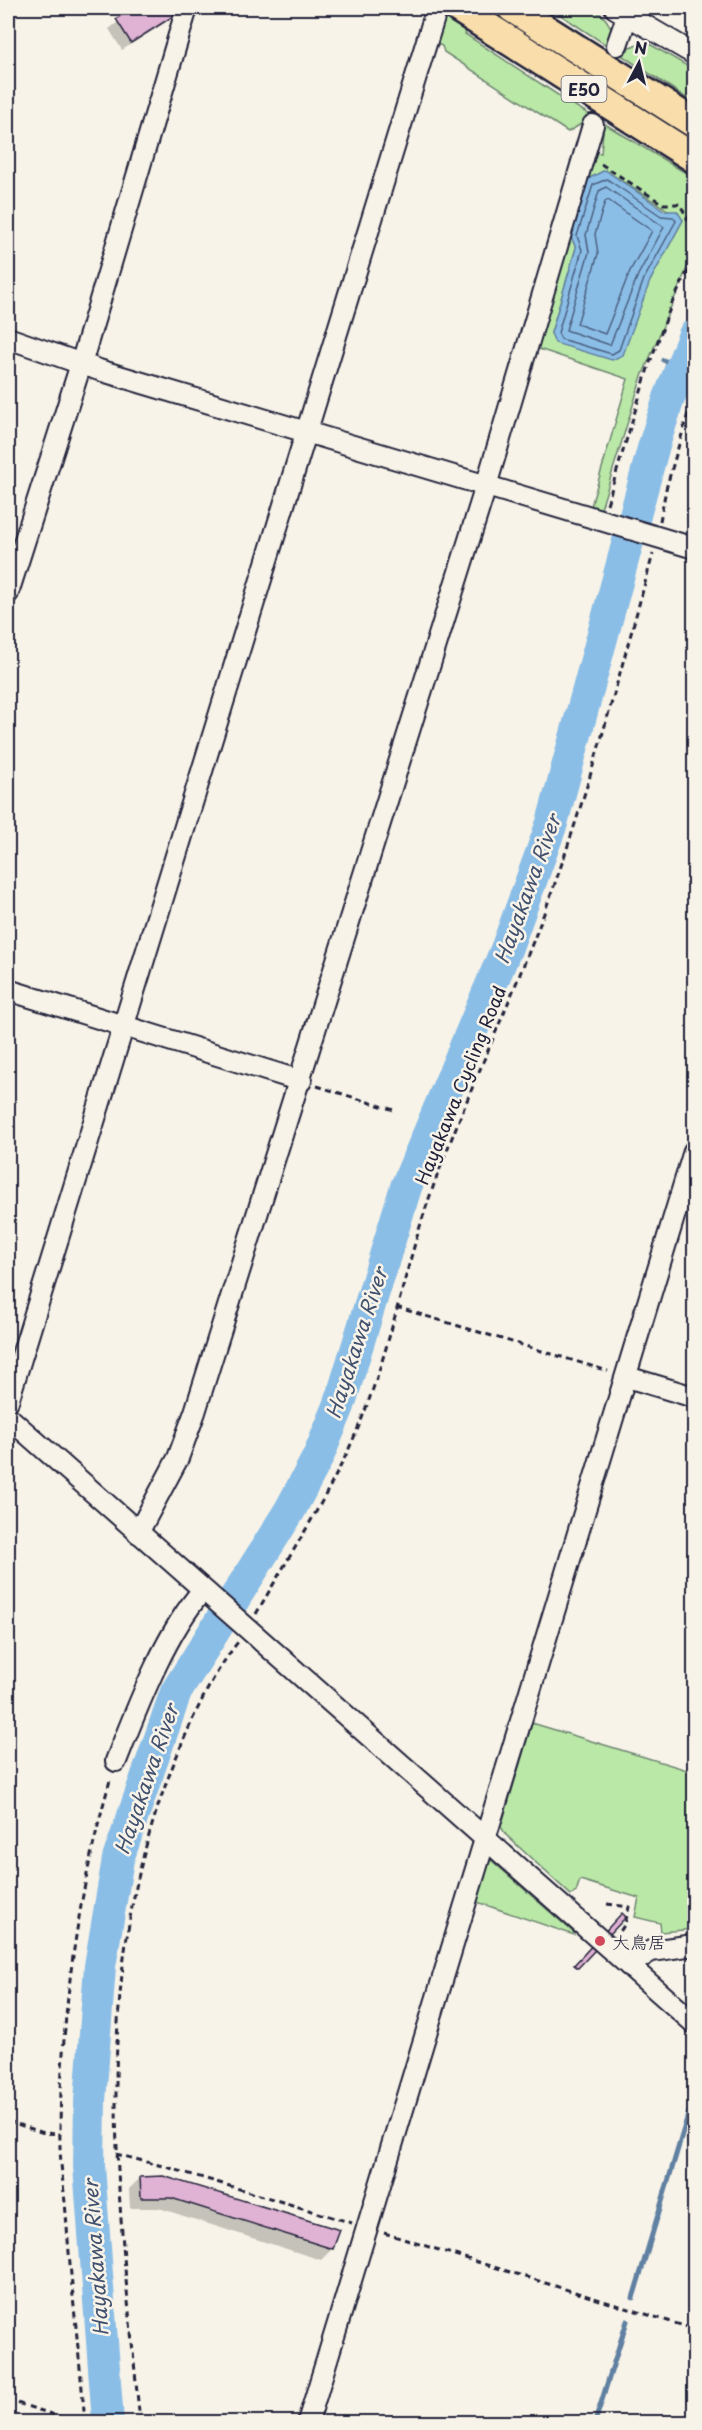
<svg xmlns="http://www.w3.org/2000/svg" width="702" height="2430" font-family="'Playpen Sans','Klee One',sans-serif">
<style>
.green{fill:#bae8a7;stroke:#6e8571;stroke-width:1.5}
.water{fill:#8bbee7;stroke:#6180a2;stroke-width:1.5}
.shadow{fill:#0003}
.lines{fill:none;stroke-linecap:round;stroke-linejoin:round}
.shore{stroke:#4c6080;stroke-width:1.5}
.stream{stroke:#6180a2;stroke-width:5}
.river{stroke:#8bbee7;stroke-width:32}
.building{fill:#e0b2d4;stroke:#22223b;stroke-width:1.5}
.minor-casing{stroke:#22223b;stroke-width:24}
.highway-casing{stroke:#22223b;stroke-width:33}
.path{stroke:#22223b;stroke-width:3;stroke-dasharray:6 4.5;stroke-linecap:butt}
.minor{stroke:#f7f3e8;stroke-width:20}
.highway{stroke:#f9deab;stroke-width:28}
.poi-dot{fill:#d1495b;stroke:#f7f3e8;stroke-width:2}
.labels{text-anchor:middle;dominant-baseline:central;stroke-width:5;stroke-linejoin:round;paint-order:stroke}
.shield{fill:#f7f3e8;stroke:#62616f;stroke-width:1.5}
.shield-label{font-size:16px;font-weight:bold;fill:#22223b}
.street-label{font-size:18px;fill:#22223b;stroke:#f7f3e8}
.poi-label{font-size:18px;fill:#22223b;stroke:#f7f3e8;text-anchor:start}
.water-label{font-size:20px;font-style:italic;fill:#42516f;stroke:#f7f3e8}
</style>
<rect width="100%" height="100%" fill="#f7f3e8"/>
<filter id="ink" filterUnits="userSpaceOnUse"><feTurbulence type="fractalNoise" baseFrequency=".0167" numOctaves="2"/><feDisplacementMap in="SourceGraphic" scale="12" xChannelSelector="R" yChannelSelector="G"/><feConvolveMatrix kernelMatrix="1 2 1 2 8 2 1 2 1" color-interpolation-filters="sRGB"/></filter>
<g filter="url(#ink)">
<g class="green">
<path d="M550 8C568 8 596 3 607 21 615 34 613 42 628 50L629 47 648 43 694 70V103Z"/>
<path d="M443 9 466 30 465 34 567 101 694 178V251L641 379 600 512 498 480 591 506 628 379 536 348 571 237 576 248 551 333 650 281 683 220 605 170 588 179 596 152 601 153 603 132 586 121 568 132 444 52 442 46 437 44Z"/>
<path d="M532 1723 694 1772V1929L661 1932 660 1923 635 1917 639 1898 580 1880 576 1892 571 1895 506 1835 501 1827Z"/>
<path d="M491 1860 574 1933V1935L474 1901 487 1863Z"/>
</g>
<path class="water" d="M605 170 665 211H677L683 220 650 281 623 355 612 360 555 343 551 333 576 248 571 237 588 179Z"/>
<g class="shadow">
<path d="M136 8H168L173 15 165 23 122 50 109 29Z"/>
<path d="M140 2178 332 2249 321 2260 159 2208H130L129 2189Z"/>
</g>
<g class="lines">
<g class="shore">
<path d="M607 179 661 216 673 217 676 221 644 279 619 350 612 354 561 339 558 333 582 250 577 236 593 185Z"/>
<path d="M606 187 664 227 638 275 610 345 566 330 589 252 586 235 599 191Z"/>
<path d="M608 200 652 231 630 271 605 334 577 324 598 254 595 234 605 202Z"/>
</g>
<g class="stream">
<path d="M663 360 681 368"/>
<path d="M633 2298 694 2095"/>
<path d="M595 2422 627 2321"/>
</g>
<path class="river" d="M108 2422 89 2166 90 2101 100 1966 118 1859 176 1692 290 1510 318 1457 339 1406 406 1187 507 947 552 823 654 445 669 398 694 335"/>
</g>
<g class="building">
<path d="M131 8H170L175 15 131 43 116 19Z"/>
<path d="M622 1913 626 1917 578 1968 574 1965Z"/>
<path d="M163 2176 340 2230 333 2249 171 2198H141L140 2177Z"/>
</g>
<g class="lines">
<defs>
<g id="minor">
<path d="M615 8 694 54"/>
<path d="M617 45 630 8"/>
<path d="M8 338 99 370 694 548"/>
<path d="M8 593 81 364 187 8"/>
<path d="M8 990 301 1081"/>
<path d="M627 1377 694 1397"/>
<path d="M8 1401 437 8"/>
<path d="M8 1417 694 2023"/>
<path d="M138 1533 178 1458 195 1412 486 486 593 125"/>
<path d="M116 1761C137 1708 165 1633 203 1590"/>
<path d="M629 1965 651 1951 694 1945"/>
<path d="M308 2422 694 1151"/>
</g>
<g id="highway">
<path d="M458 8 694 158"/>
<path d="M512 8 694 123"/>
</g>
</defs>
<use href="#minor" class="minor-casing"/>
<use href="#highway" class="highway-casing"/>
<g class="path">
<path d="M601 164 663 204H680L688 220"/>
<path d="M607 504 649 365 672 303 694 259"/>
<path d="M660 521 666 489 694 393"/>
<path d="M317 1086 397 1111"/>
<path d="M396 1307 608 1371"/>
<path d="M256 1614C293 1549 337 1484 364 1413 394 1337 407 1256 436 1179 475 1074 525 972 561 866 596 764 624 658 653 554"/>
<path d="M607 1904 629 1907 625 1924 619 1933"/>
<path d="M8 2121 44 2133 60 2134"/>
<path d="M116 2154 170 2168 352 2223"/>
<path d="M384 2233 694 2329"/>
<path d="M8 2400 76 2422H85"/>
<path d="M85 2422C79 2353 71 2284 66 2214 64 2187 59 2159 60 2132 61 2014 78 1890 111 1777"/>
<path d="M140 2422C118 2196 86 1976 176 1758 193 1717 210 1678 238 1642"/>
</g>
<use href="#minor" class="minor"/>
<use href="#highway" class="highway"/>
</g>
</g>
<circle class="poi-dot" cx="600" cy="1941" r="6"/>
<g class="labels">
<rect class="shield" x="561.5" y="76" width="45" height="26" rx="4.5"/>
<g class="shield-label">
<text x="584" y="89">E50</text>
</g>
<g class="street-label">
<text transform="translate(460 1085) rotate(-68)">Hayakawa Cycling Road</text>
</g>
<g class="poi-label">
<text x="612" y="1941">大鳥居</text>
</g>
<g class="water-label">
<text transform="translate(527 889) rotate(-70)">Hayakawa River</text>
<text transform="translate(356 1343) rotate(-72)">Hayakawa River</text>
<text transform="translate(146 1779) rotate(-71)">Hayakawa River</text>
<text transform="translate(95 2258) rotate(-94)">Hayakawa River</text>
</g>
</g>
<rect width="702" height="2430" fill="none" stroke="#f7f3e8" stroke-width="30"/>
<rect x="15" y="15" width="672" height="2400" fill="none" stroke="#22223b" stroke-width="2" filter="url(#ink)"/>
<g transform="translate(639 63) rotate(7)" stroke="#f7f3e8" stroke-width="4.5" paint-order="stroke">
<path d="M0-4.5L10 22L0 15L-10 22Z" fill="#22223b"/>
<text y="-9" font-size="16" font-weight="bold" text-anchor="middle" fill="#22223b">N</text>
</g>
</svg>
